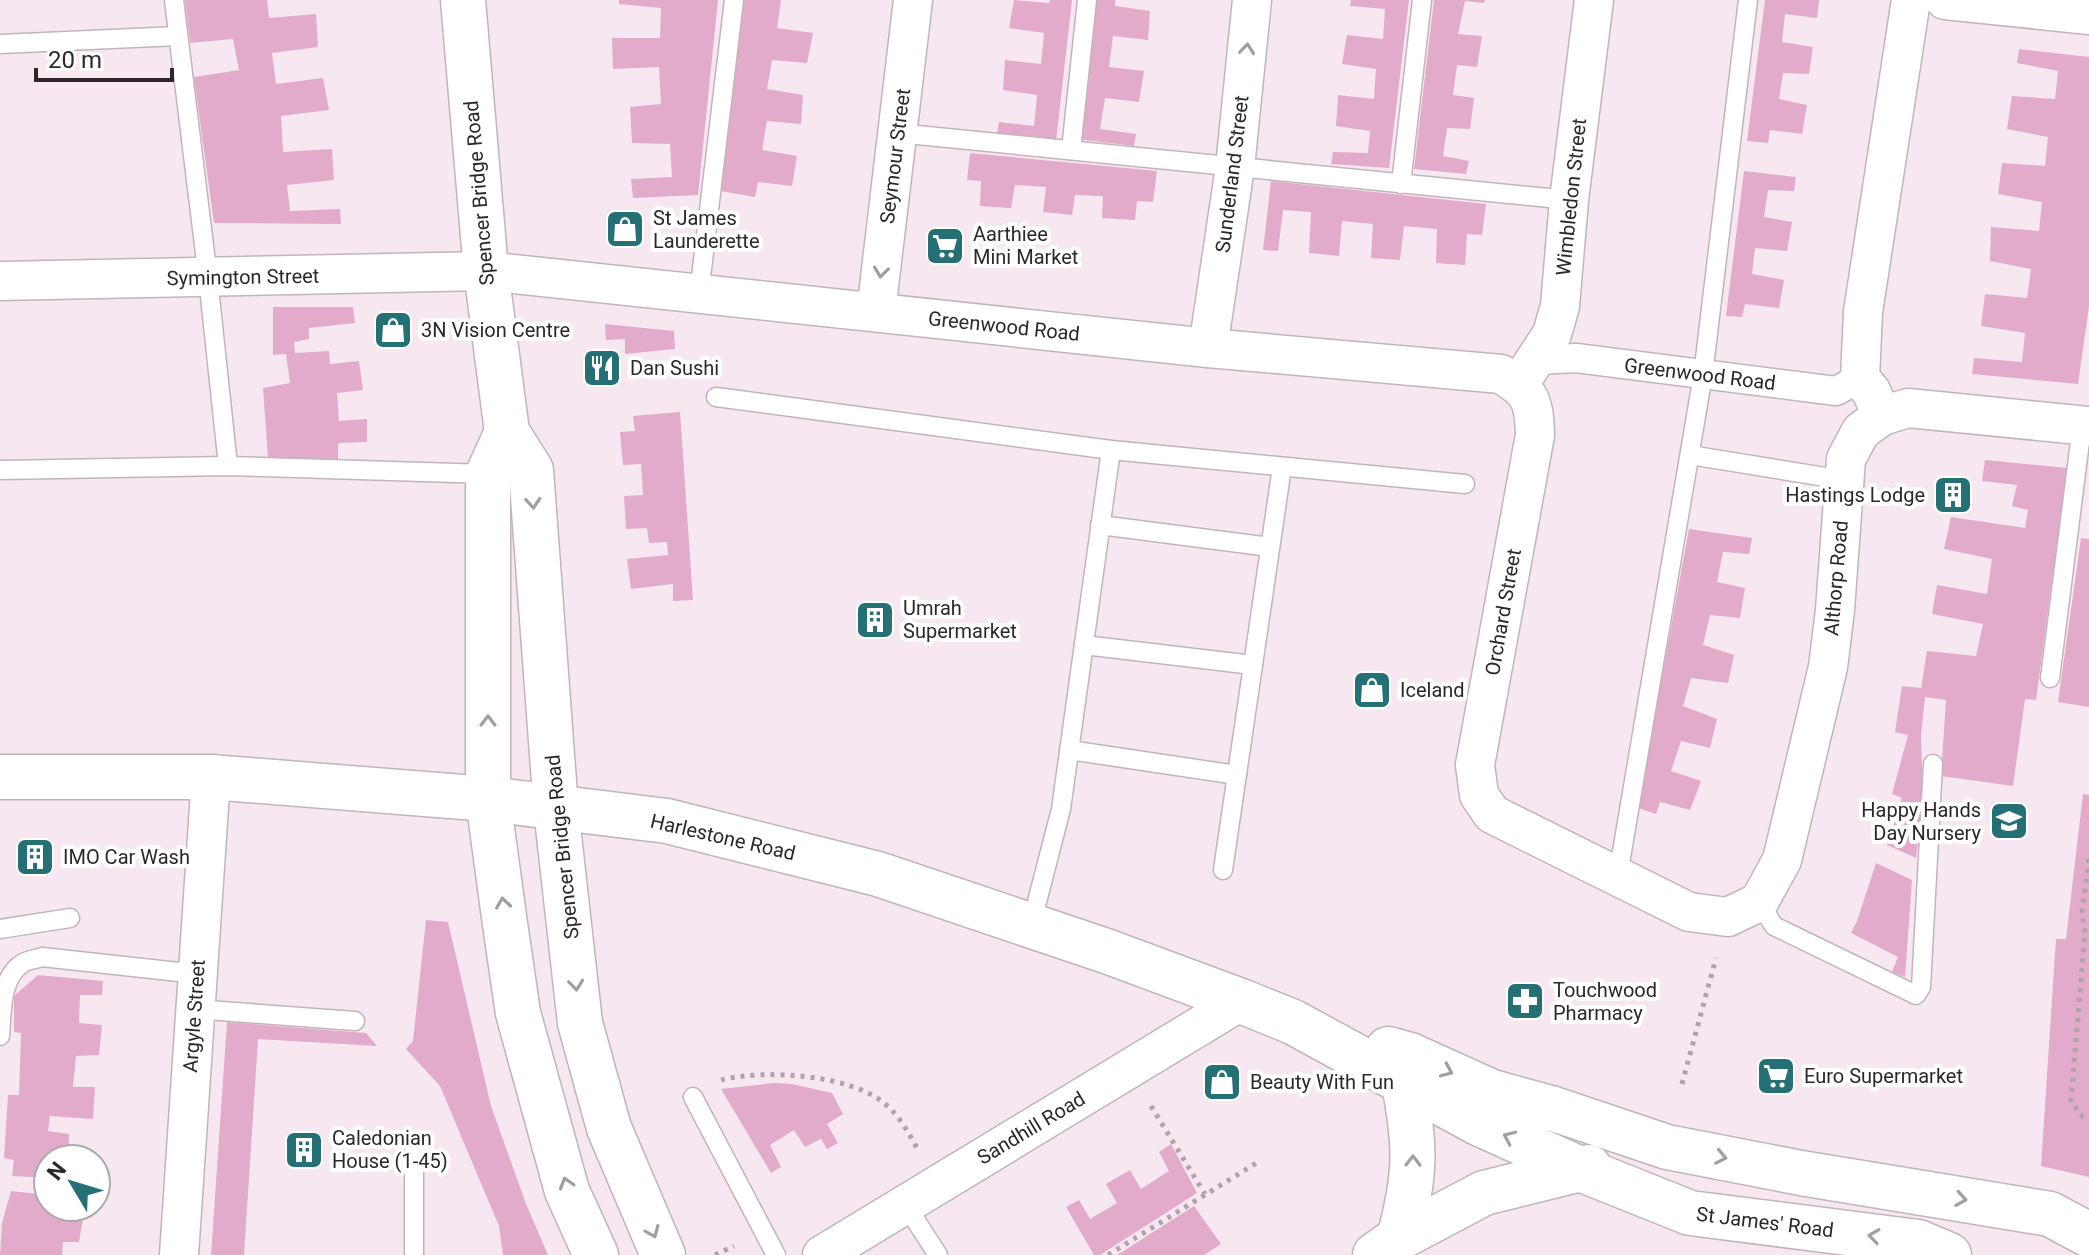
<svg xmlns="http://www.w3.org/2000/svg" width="2089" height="1255" font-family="Roboto,sans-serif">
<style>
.green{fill:#e3abca}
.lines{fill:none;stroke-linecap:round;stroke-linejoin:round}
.service-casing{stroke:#c3b4bc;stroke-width:21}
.pedestrian-casing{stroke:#c3b4bc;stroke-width:31}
.minor-casing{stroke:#c3b4bc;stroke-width:41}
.primary-casing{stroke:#c3b4bc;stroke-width:47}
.path{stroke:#b0a3aa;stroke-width:5;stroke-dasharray:4 6;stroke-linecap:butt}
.service{stroke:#fff;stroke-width:18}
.pedestrian{stroke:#fff;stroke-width:28}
.minor{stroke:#fff;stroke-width:38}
.primary{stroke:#fff;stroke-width:44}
.oneway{stroke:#a09e9f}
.labels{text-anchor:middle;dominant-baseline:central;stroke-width:8;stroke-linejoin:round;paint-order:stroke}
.street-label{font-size:20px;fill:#2d272a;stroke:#fff}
.poi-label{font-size:20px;fill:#2d272a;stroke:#fff;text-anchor:start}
</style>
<rect width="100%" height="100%" fill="#f7e7f0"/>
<g class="green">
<path d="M185 0H267L269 18 316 14 318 47 272 53 276 84 323 78 329 110 281 116 283 152 332 149 334 180 287 185 290 211 340 209 341 224 214 223 194 77 239 70 233 39 190 43Z"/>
<path d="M619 0H718L698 195 633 198 631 179 672 177 670 144 632 143 630 107 661 104 659 67 613 69 612 38H660L661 8 619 4Z"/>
<path d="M744 0H781L777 28 813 33 807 63 772 60 767 89 803 95 801 124 767 121 762 150 797 156 792 186 758 182 755 197 721 191Z"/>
<path d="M1014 0 1049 3 1050 0H1072L1056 141 997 134 999 122 1034 126 1037 95 1003 90 1005 60 1041 64 1044 33 1009 28Z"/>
<path d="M1093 0H1115V6L1150 11 1148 40 1113 36 1109 67 1144 71 1139 102 1105 98 1100 129 1136 134 1134 146 1076 139Z"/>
<path d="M1351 0H1409L1389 168 1331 164 1333 152 1368 153 1370 131 1336 126 1338 95 1374 99 1376 69 1342 64 1347 35 1383 39 1385 9 1350 6Z"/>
<path d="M1434 0H1485L1484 3 1465 1 1458 34 1482 36 1477 67 1457 65 1453 95 1474 98 1470 129 1447 128 1443 156 1469 161 1466 174 1414 169Z"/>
<path d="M1765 0H1819L1817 18 1785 14 1782 42 1813 47 1809 74 1783 73 1779 99 1807 105 1802 134 1770 130 1768 143 1747 141Z"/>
<path d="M2019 49 2089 57V306L2078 384 1972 374 1974 358 2022 362 2025 333 1981 326 1985 294 2027 298 2031 269 1990 261 1991 227 2039 231 2042 202 1998 194 2002 163 2045 166 2048 137 2007 129 2012 96 2055 99 2058 71 2017 63Z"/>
<path d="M970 153 1157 171 1153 202 1137 201 1135 220 1102 218 1103 196 1075 195 1072 215 1043 212 1046 187 1015 185 1011 208 980 206 981 181 967 180Z"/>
<path d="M1744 171 1796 177 1794 191 1768 190 1764 217 1792 222 1787 251 1755 248 1752 274 1784 280 1779 308 1745 304 1742 317 1726 316Z"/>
<path d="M1271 181 1486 204 1482 235 1467 234 1465 265 1436 263 1437 229 1404 226 1400 260 1371 258 1373 224 1342 221 1339 256 1309 253 1311 212 1283 210 1278 251 1263 250Z"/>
<path d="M273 307H353L355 323 309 328V339L294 342 295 353 329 351 330 364 359 361 363 390 337 393 339 421 367 419V442L338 443V459L268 458 263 388 290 383 286 354 273 355Z"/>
<path d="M605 324 674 331 675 349 625 354V339L606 340Z"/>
<path d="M680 412 693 600 673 601V584L631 589 627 559 668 555 667 542 649 543 647 528 626 529 624 496 643 495 641 464 623 465 620 432 635 431 633 416Z"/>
<path d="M1985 460 2067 468 2036 700 2025 699 2013 786 1941 776 1946 700 1925 697 1921 736 1923 802 1916 858 1887 845 1902 798 1892 794 1908 735 1895 732 1902 686 1921 688 1927 651 1976 656 1983 624 1932 614 1937 585 1987 594 1992 559 1944 549 1951 517 2025 528 2028 510 2012 506 2017 485 1982 481Z"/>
<path d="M1689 529 1752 538 1749 554 1723 552 1717 582 1745 588 1740 618 1710 615 1703 645 1734 655 1728 683 1691 678 1683 706 1717 719 1710 748 1681 741 1671 771 1701 781 1690 810 1660 802 1656 814 1638 808Z"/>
<path d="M2081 538 2089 539V707L2058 702Z"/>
<path d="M2083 794 2089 795V1177L2041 1166 2056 939H2066Z"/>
<path d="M1876 863 1912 880 1905 977 1892 972 1898 957 1851 933 1857 921Z"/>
<path d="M426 920 448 922 491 1106 526 1204 548 1255H503L499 1226 440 1086 406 1049 413 1041Z"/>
<path d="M38 975 103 981 102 995H80L79 1023 102 1025 99 1055 76 1056 73 1087H95L93 1119 50 1116 48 1131 69 1134V1151L90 1152 89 1159H48V1178L12 1176 14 1160 4 1158 8 1095H19L21 1033 14 1032V996Z"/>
<path d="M227 1022 366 1033 377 1046 258 1039 244 1255H211Z"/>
<path d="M774 1083 792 1084 832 1093 843 1114 827 1124 838 1143 827 1149 821 1139 805 1147 794 1130 770 1145 781 1167 771 1173 721 1089Z"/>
<path d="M1171 1144 1197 1193 1100 1255H1094L1066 1207 1079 1200 1090 1219 1117 1203 1106 1184 1130 1170 1141 1189 1169 1171 1159 1152Z"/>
<path d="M11 1191 48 1195V1207H64V1212L84 1213 79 1242H63L62 1255H0L2 1223Z"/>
<path d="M1194 1206 1221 1244 1204 1255H1117Z"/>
</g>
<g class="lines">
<defs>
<g id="service">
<path d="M174 0 208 278 228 466"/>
<path d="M0 44 178 36"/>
<path d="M897 133 1569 200"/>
<path d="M1071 150 1087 0"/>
<path d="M1401 184 1422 0"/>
<path d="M699 294 734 0"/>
<path d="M716 397 1111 450 1465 484"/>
<path d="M1690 455 1844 480"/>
<path d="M0 470 228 466 488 474"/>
<path d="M1100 525 1270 547"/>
<path d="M1084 645 1253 665"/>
<path d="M2050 678 2082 426"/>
<path d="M1069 750 1237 775"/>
<path d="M1223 870 1282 467"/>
<path d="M1618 875 1703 375 1748 0"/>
<path d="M1759 902 1774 926 1916 995 1921 987 1933 764"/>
<path d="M1031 925 1061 809 1111 450"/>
<path d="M0 929 70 918"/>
<path d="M194 1009 355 1021"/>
<path d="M0 1036C2 1013 0 977 23 963 28 960 37 959 42 957L197 974"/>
<path d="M693 1097 776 1255"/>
<path d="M414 1150V1255"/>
<path d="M905 1204 938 1255"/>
</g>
<path id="pedestrian" d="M1537 360 1576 358 1836 391 1860 378"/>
<g id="minor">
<path d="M1945 0 2089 15"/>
<path d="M0 281 486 271 1208 348 1501 374C1531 392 1534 401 1535 435L1475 765 1479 795 1492 814 1689 912 1728 917 1759 902 1782 860 1828 667 1835 610 1846 459 1861 431 1882 416 1908 408 2089 426"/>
<path d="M876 312 913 0"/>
<path d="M1208 348 1235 167 1252 0"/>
<path d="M1519 384 1552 334 1560 306 1569 200 1594 0"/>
<path d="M1882 416 1871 391 1860 378 1863 312 1911 0"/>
<path d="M179 1255 211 777"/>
<path d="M822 1255 1241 1001"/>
</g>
<g id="primary">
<path d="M463 0 486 271 507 432 531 470 556 809 580 1023 609 1128 663 1255"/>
<path d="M507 432 488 474V799L505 924 518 1013 567 1191 596 1255"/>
<path d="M0 777H211L488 799 667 821 878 874 1109 952 1241 1001 1293 1022 1478 1123 1580 1169 1690 1213 1918 1242 1949 1255"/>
<path d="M1388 1049 1410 1055 1492 1092 1554 1109 1667 1147 1801 1173 2050 1214 2089 1235"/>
<path d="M1399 1238C1416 1176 1416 1146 1404 1084"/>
<path d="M1375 1255 1399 1238 1484 1193 1589 1167"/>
</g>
</defs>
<use href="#service" class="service-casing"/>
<use href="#pedestrian" class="pedestrian-casing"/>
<use href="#minor" class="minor-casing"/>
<use href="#primary" class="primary-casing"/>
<g class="path">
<path d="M2089 859 2082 912 2085 933 2071 1100 2080 1115 2089 1119"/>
<path d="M721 1080C763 1069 849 1074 884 1103 899 1115 908 1132 917 1148"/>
<path d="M1682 1084 1716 958"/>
<path d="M1151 1106 1205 1194"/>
<path d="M715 1255 734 1246"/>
<path d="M1108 1255 1258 1162"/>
</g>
<use href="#service" class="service"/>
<use href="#pedestrian" class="pedestrian"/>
<use href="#minor" class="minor"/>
<use href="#primary" class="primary"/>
</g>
<defs><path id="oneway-chevron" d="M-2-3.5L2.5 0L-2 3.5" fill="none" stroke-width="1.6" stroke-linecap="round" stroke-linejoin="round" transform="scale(2)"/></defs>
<g class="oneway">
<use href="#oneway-chevron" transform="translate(1247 49) rotate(-84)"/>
<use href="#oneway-chevron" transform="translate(881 272) rotate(97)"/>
<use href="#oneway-chevron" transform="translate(533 503) rotate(86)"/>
<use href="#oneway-chevron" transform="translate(488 721) rotate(-90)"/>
<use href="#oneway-chevron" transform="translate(503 903) rotate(-98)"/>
<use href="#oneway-chevron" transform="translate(576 985) rotate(84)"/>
<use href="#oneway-chevron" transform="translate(1447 1071) rotate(24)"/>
<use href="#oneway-chevron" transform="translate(1509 1137) rotate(-156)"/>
<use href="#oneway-chevron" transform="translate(1721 1157) rotate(11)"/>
<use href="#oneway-chevron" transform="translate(1413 1161) rotate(-89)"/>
<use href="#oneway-chevron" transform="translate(566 1183) rotate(-107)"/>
<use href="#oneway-chevron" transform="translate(1961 1199) rotate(9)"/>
<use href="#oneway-chevron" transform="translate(653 1232) rotate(67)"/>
<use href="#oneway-chevron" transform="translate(1874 1236) rotate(-172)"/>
</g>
<defs>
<symbol id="shop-square" viewBox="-11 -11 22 22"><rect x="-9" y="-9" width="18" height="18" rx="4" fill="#257074" stroke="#fff"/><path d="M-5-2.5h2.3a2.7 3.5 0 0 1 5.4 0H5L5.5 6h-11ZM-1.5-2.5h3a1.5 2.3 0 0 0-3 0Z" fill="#fff"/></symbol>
<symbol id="supermarket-square" viewBox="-11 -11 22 22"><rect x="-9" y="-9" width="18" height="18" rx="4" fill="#257074" stroke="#fff"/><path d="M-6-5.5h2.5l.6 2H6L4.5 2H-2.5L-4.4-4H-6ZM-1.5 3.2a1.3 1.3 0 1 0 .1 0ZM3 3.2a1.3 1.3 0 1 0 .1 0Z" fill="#fff"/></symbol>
<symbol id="restaurant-square" viewBox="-11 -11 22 22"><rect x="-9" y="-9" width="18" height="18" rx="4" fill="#257074" stroke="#fff"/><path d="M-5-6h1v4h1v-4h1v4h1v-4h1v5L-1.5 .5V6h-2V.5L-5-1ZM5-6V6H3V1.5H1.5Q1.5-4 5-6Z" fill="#fff"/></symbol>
<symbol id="building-square" viewBox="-11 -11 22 22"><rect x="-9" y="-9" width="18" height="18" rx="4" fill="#257074" stroke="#fff"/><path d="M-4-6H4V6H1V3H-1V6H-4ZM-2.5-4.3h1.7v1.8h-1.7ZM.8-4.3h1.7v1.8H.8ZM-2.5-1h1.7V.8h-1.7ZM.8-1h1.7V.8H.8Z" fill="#fff"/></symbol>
<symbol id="school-square" viewBox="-11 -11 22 22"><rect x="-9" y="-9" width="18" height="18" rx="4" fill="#257074" stroke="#fff"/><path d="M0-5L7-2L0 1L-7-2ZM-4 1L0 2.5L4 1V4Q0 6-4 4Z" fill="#fff"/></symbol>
<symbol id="pharmacy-square" viewBox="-11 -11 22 22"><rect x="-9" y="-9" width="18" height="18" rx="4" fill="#257074" stroke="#fff"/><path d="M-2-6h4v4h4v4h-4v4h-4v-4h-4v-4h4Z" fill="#fff"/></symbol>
</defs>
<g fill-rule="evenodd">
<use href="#shop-square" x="603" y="207" width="44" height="44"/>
<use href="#supermarket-square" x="923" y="224" width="44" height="44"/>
<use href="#shop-square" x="371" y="308" width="44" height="44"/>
<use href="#restaurant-square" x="580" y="346" width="44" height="44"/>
<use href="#building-square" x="1931" y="473" width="44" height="44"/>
<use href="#building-square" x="853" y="598" width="44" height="44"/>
<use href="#shop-square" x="1350" y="668" width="44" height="44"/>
<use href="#school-square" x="1987" y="799" width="44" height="44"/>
<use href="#building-square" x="13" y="835" width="44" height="44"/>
<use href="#pharmacy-square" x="1503" y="979" width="44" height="44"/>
<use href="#supermarket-square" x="1754" y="1054" width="44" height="44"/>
<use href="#shop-square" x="1200" y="1060" width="44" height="44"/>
<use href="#building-square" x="282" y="1128" width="44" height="44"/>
</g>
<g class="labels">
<g class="street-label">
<text transform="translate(895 156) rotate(-83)">Seymour Street</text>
<text transform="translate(1232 174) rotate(-83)">Sunderland Street</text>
<text transform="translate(479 193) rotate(-95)">Spencer Bridge Road</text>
<text transform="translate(1571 197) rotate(-84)">Wimbledon Street</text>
<text transform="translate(243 277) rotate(-1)">Symington Street</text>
<text transform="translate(1004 326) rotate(6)">Greenwood Road</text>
<text transform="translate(1700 374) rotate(7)">Greenwood Road</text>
<text transform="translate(1836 578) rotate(-85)">Althorp Road</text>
<text transform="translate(1503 612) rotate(-80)">Orchard Street</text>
<text transform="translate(723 837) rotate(13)">Harlestone Road</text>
<text transform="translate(562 847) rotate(-96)">Spencer Bridge Road</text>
<text transform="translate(194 1016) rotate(-86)">Argyle Street</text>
<text transform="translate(1031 1128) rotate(-31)">Sandhill Road</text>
<text transform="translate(1765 1222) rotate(7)">St James' Road</text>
</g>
<g class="poi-label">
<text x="653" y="218">St James<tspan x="653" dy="23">Launderette</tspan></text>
<text x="973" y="234">Aarthiee<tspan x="973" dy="23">Mini Market</tspan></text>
<text x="421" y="330">3N Vision Centre</text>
<text x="630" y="368">Dan Sushi</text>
<text x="1925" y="495" text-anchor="end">Hastings Lodge</text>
<text x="903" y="608">Umrah<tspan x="903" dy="23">Supermarket</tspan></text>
<text x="1400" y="690">Iceland</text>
<text x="1981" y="810" text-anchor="end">Happy Hands<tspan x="1981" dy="23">Day Nursery</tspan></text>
<text x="63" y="857">IMO Car Wash</text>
<text x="1553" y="990">Touchwood<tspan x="1553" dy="23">Pharmacy</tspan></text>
<text x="1804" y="1076">Euro Supermarket</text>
<text x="1250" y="1082">Beauty With Fun</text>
<text x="332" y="1138">Caledonian<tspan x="332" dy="23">House (1-45)</tspan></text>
</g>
</g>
<g transform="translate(72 1183) rotate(308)"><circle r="38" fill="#ffffff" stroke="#aba9aa" stroke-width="2"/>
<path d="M0-6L14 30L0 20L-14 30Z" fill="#257074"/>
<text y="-12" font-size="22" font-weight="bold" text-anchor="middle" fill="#2d272a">N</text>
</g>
<path d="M36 68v12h136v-12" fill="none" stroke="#2d272a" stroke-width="4"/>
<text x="48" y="68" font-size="24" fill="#2d272a" stroke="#ffffff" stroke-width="6" paint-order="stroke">20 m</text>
</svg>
